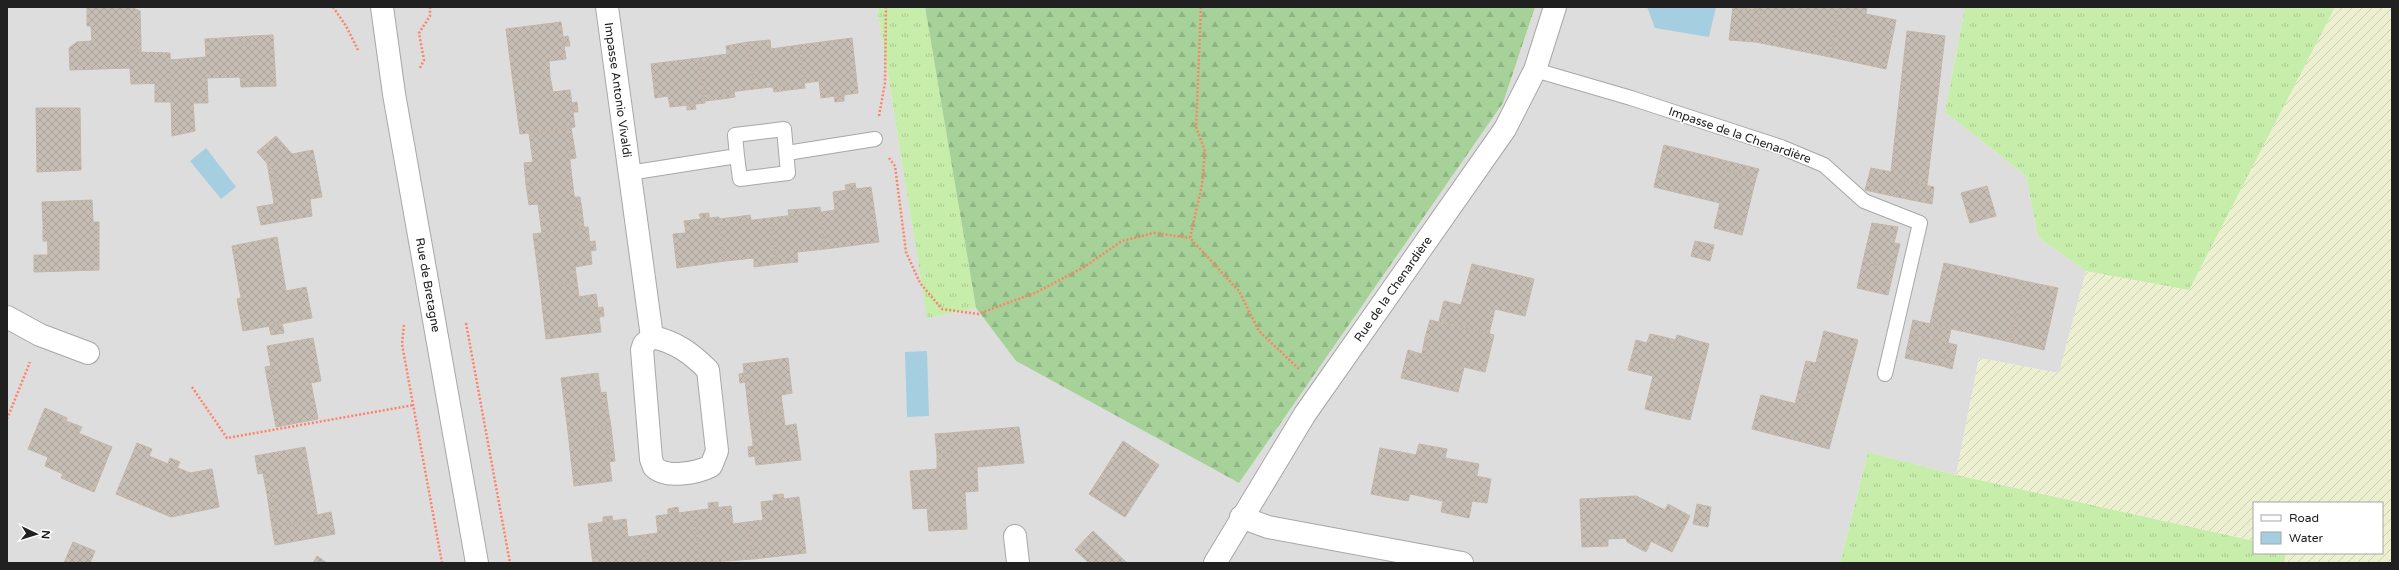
<svg xmlns="http://www.w3.org/2000/svg" width="2399" height="570" font-family="'Varela Round',sans-serif">
<style>
.residential{fill:#dedddd}
.farmland{fill:url(#farmland-furrows)}
.grass{fill:url(#grass-tufts)}
.forest{fill:url(#forest-firs)}
.water{fill:#a5cfe0}
.building{fill:url(#building-cross-hatch);stroke:#c4b5a7}
.lines{fill:none;stroke-linecap:round;stroke-linejoin:round}
.service-casing{stroke:#a7a7a7;stroke-width:16}
.minor-casing{stroke:#a7a7a7;stroke-width:24}
.path{stroke:#ff8169;stroke-width:2.5;stroke-dasharray:2 2;stroke-linecap:butt}
.service{stroke:#fff;stroke-width:14}
.minor{stroke:#fff;stroke-width:22}
.labels{text-anchor:middle;dominant-baseline:central;stroke-width:3.5;stroke-linejoin:round;paint-order:stroke}
.street-label{font-size:12px;fill:#202020;stroke:#fff}
</style>
<defs>
<pattern id="farmland-furrows" width="10" height="10" patternUnits="userSpaceOnUse"><rect width="10" height="10" fill="#ecf0d1"/><path d="M-1 1l2-2M0 10L10 0M9 11l2-2" fill="none" stroke="#caceb3"/></pattern>
<pattern id="grass-tufts" width="24" height="20" patternUnits="userSpaceOnUse"><rect width="24" height="20" fill="#c7edaa"/><path d="M3 7l-1-3M5 7V3M7 7l1-3M15 17l-1-3M17 17v-4M19 17l1-3" fill="none" stroke="#abcb92"/></pattern>
<pattern id="forest-firs" width="22" height="20" patternUnits="userSpaceOnUse"><rect width="22" height="20" fill="#a6d299"/><path d="M5 1l3.5 6h-7zM16 11l3.5 6h-7z" fill="#8fb484"/></pattern>
<pattern id="building-cross-hatch" width="8" height="8" patternUnits="userSpaceOnUse"><rect width="8" height="8" fill="#c6beb5"/><path d="M0 0l8 8M0 8l8-8" fill="none" stroke="#aaa39b"/></pattern>
</defs>
<rect width="100%" height="100%" fill="#f1eee6"/>
<path class="residential" d="M7 7H877L927 317 976 308 1016 361 1239 483 1503 103 1535 7H1965L1945 112 2026 176 2038 237 2086 271 2059 373 1979 358 1956 475 1868 452 1840 563H7Z"/>
<path class="farmland" d="M2335 7H2392V563H2284L2286 553H2382V503H2254V541L1956 475 1979 358 2059 373 2086 271 2189 290Z"/>
<g class="grass">
<path d="M877 7H925L976 308 927 318Z"/>
<path d="M1965 7H2335L2189 290 2086 271 2038 237 2026 176 1945 112Z"/>
<path d="M1868 452 1956 475 2254 541V553H2286L2284 563H1840Z"/>
</g>
<path class="forest" d="M925 7H1535L1503 103 1239 483 1016 361 976 308Z"/>
<g class="water">
<path d="M1647 7H1716L1709 37 1655 28Z"/>
<path d="M206 148 236 187 221 199 190 161Z"/>
<path d="M927 351 929 416 907 417 905 352Z"/>
</g>
<g class="building">
<path d="M87 7H131L140 11 141 42 136 43V52L170 53 171 83 131 84 130 68 70 70 69 48 77 42 92 41 91 26H87Z"/>
<path d="M1733 7 1761 10 1756 42 1729 40Z"/>
<path d="M1749 7H1839L1830 57 1756 42 1761 10Z"/>
<path d="M1839 7H1867L1866 14 1896 20 1886 69 1830 57Z"/>
<path d="M561 22 566 59 549 61 550 77 513 82 506 29Z"/>
<path d="M1907 31 1945 36 1927 185 1901 180 1897 197 1865 190 1871 168 1891 172Z"/>
<path d="M273 35 276 86 241 87 240 77 207 78 208 103H193L195 131 172 136 170 60 206 57 205 39 239 37V44L254 43 253 36Z"/>
<path d="M253 36 254 43 239 44V37Z"/>
<path d="M568 36 570 46H564L563 37Z"/>
<path d="M852 38 858 93 821 98 819 81 804 83 799 45Z"/>
<path d="M770 40 771 49 799 45 805 88 788 90 787 85 754 89 748 42Z"/>
<path d="M141 42V52H136V43Z"/>
<path d="M748 42 754 89 721 93 722 99 705 101 699 58 727 54 726 46Z"/>
<path d="M699 58 705 103 670 107 668 96 655 98 651 64Z"/>
<path d="M550 77 553 92 570 90 575 127 520 134 513 82Z"/>
<rect x="155" y="83" width="16" height="19"/>
<path d="M787 85 788 90 774 92 773 87Z"/>
<path d="M734 92 735 97 722 99 721 93Z"/>
<path d="M844 95V101L835 102 834 96Z"/>
<path d="M577 102 578 112H573L572 103Z"/>
<path d="M695 104 696 109 687 110V105Z"/>
<path d="M36 108H80L81 170 37 172Z"/>
<path d="M571 128 574 145H568L572 178 526 184 524 163 533 162 529 133Z"/>
<path d="M276 136 292 154 313 150 322 197 310 199 312 216 261 225 257 207 274 204 273 196 277 187 274 171 257 152Z"/>
<path d="M568 145H574L576 158 570 159Z"/>
<path d="M1664 145 1727 161 1724 170 1756 178 1742 235 1714 228 1720 203 1654 187Z"/>
<path d="M1727 161 1759 169 1756 178 1724 170Z"/>
<path d="M267 163 274 171 277 187 273 196Z"/>
<path d="M572 178 576 211 582 210 584 227 542 233 538 204 529 205 526 184Z"/>
<path d="M1901 180 1934 187 1932 204 1897 197Z"/>
<path d="M855 183 856 189 846 190 845 185Z"/>
<path d="M1987 186 1996 216 1970 223 1961 193Z"/>
<path d="M871 187 879 242 825 249 821 212 835 210 833 192Z"/>
<path d="M575 197H580L582 210 576 211Z"/>
<path d="M92 200 93 222H99V270L34 272V255H48L47 225H43L42 202Z"/>
<path d="M820 207 825 249 797 252 798 262 777 264 770 218 803 214 802 209Z"/>
<path d="M802 209 803 214 789 216 788 210Z"/>
<path d="M709 213V218L701 219 699 214Z"/>
<path d="M750 215 751 220 737 222 736 217Z"/>
<path d="M719 217 725 261 677 268 673 234 686 233 684 221Z"/>
<path d="M736 217 737 222 770 218 777 264 754 267V258L725 261 719 219Z"/>
<path d="M1872 223 1898 227 1894 243 1900 244 1894 269 1863 261Z"/>
<path d="M43 225H47L48 241H43Z"/>
<path d="M588 227 592 264 575 267 577 282 540 287 533 234Z"/>
<path d="M277 237 286 291 306 287 312 318 243 331 237 299 241 298 232 246Z"/>
<path d="M595 241 596 250 590 251 589 242Z"/>
<path d="M1695 241 1714 245 1710 261 1691 256Z"/>
<path d="M1863 261 1894 269 1888 295 1857 288Z"/>
<path d="M1944 263 2024 281 2010 342 1930 324Z"/>
<path d="M1472 264 1534 279 1525 316 1495 309 1489 334 1439 321 1444 301 1461 305Z"/>
<path d="M2024 281 2058 288 2044 350 2010 342Z"/>
<path d="M577 282 579 297 596 294 601 332 546 339 540 287Z"/>
<path d="M603 307 604 316 599 317 598 308Z"/>
<path d="M1430 320 1494 335 1485 372 1464 367 1458 392 1401 378 1408 350 1425 355 1429 339 1425 338Z"/>
<path d="M1913 320 1951 329 1948 343 1910 334Z"/>
<path d="M282 323 284 333 271 335 269 326Z"/>
<path d="M1824 331 1858 340 1829 449 1752 429 1761 395 1805 406Z"/>
<path d="M1650 334 1664 337 1662 342 1674 345 1677 335 1709 344 1690 420 1645 409 1653 376 1628 370 1636 340 1647 343Z"/>
<path d="M1910 334 1948 343 1942 366 1905 358Z"/>
<path d="M1664 337 1675 340 1674 345 1662 342Z"/>
<path d="M313 338 321 381 311 383 318 419 276 427 269 389 275 388 267 346Z"/>
<path d="M1425 338 1429 339 1425 355 1422 354Z"/>
<path d="M1948 343 1957 345 1952 369 1942 366Z"/>
<path d="M788 358 792 393 781 395 783 410 749 414 743 364Z"/>
<path d="M1806 361 1816 363 1805 406 1795 404Z"/>
<path d="M271 366 275 388 269 389 265 367Z"/>
<path d="M598 373 603 410 608 409 611 427 568 432 561 378Z"/>
<path d="M744 373 745 382 740 383 739 374Z"/>
<path d="M606 392 608 409 603 410 601 393Z"/>
<path d="M45 408 67 418 64 427 112 447 94 492 61 478 63 474 45 466 48 457 28 449Z"/>
<path d="M783 410 785 426 796 424 801 460 756 465 749 414Z"/>
<path d="M66 421 82 427 79 433 64 427Z"/>
<path d="M611 427 613 444 607 445 612 481 574 486 568 432Z"/>
<path d="M1019 427 1024 463 977 467 978 491 965 492 967 529 929 531 927 508 913 509 910 471 937 469V454L951 453 949 433Z"/>
<path d="M949 433 951 453 937 454 935 434Z"/>
<path d="M1123 441 1159 465 1125 517 1089 494Z"/>
<path d="M137 443 152 449 149 456 190 473 212 469 219 507 171 517 116 494Z"/>
<path d="M613 444 615 461 609 462 607 445Z"/>
<path d="M1419 444 1447 449 1445 458 1479 464 1469 518 1441 512 1443 501 1410 494 1408 501 1371 494 1380 448 1416 455Z"/>
<path d="M753 446 755 456 749 457 748 447Z"/>
<path d="M305 447 318 519 278 526 272 493 267 494 263 473 258 474 255 456Z"/>
<path d="M170 458 180 462 177 468 168 464Z"/>
<path d="M1476 476 1491 479 1487 503 1472 501Z"/>
<path d="M272 493 278 526 272 527 267 494Z"/>
<path d="M783 494 784 499 774 501 773 495Z"/>
<path d="M1636 496 1665 510 1668 504 1690 516 1672 552 1651 541 1646 552 1627 542 1626 538 1608 539V546L1582 547 1580 499Z"/>
<path d="M799 497 806 553 753 559 748 522 763 520 761 502Z"/>
<path d="M718 502V508L709 509 708 503Z"/>
<path d="M1697 504 1711 507 1708 527 1693 524Z"/>
<path d="M731 506 733 524 748 522 753 559 700 563 693 511Z"/>
<path d="M678 507 679 513 668 514V509Z"/>
<path d="M693 511 700 563H647L643 535 658 533 656 516Z"/>
<path d="M331 512 335 534 275 545 272 527 318 519 317 515Z"/>
<path d="M612 516 613 521 603 522V517Z"/>
<path d="M626 519 628 537 643 535 647 563H593L588 524Z"/>
<path d="M1093 531 1127 563H1089L1075 550Z"/>
<path d="M73 542 95 551 90 563H64Z"/>
<path d="M317 556 327 563H313Z"/>
</g>
<g class="lines">
<defs>
<g id="service">
<path d="M1535 70 1631 98 1781 147 1824 165 1864 201 1920 223 1885 374"/>
<path d="M787 153 875 139"/>
<path d="M629 173 737 156 740 179 788 173 784 129 735 135 737 156"/>
</g>
<g id="minor">
<path d="M382 7 394 94 477 563"/>
<path d="M607 7 652 337"/>
<path d="M7 317 40 335 88 353"/>
<path d="M652 337C676 342 691 353 708 370L717 451 711 466C697 473 666 479 654 467L651 459 642 350 644 344Z"/>
<path d="M1241 517 1268 527 1462 563"/>
<path d="M1015 536 1018 563"/>
<path d="M1215 563 1305 414 1505 129 1535 70 1555 7"/>
</g>
</defs>
<use href="#service" class="service-casing"/>
<use href="#minor" class="minor-casing"/>
<g class="path">
<path d="M333 7 346 26 358 50"/>
<path d="M1201 7 1196 127 1205 151 1202 185 1190 238 1239 291 1259 331 1300 370"/>
<path d="M420 68 424 60 419 33 430 16V7"/>
<path d="M879 116 885 83 886 7"/>
<path d="M889 158 895 166 906 252 920 283 942 309 978 314 1037 292 1084 267 1122 241 1154 233 1190 238"/>
<path d="M466 323 510 563"/>
<path d="M404 325 402 344 442 563"/>
<path d="M192 387 227 438 414 405"/>
<path d="M7 419 30 362"/>
</g>
<use href="#service" class="service"/>
<use href="#minor" class="minor"/>
</g>
<g class="labels">
<g class="street-label">
<text transform="translate(618 90) rotate(82)">Impasse Antonio Vivaldi</text>
<text transform="translate(1740 135) rotate(19)">Impasse de la Chenardière</text>
<text transform="translate(428 285) rotate(80)">Rue de Bretagne</text>
<text transform="translate(1393 289) rotate(-55)">Rue de la Chenardière</text>
</g>
</g>
<rect width="2399" height="570" fill="none" stroke="#202020" stroke-width="16"/>
<rect x="2253" y="502" width="130" height="52" fill="#ffffff" stroke="#a6a6a6"/>
<rect x="2261" y="515" width="20" height="6" fill="#ffffff" stroke="#a6a6a6"/>
<text x="2289" y="522" font-size="12" fill="#202020">Road</text>
<rect x="2261" y="532" width="20" height="12" fill="#a5cfe0" stroke="#a6a6a6"/>
<text x="2289" y="542" font-size="12" fill="#202020">Water</text>
<g transform="translate(36 534) rotate(94)" stroke="#ffffff" stroke-width="3" paint-order="stroke">
<path d="M0-3L7 15L0 10L-7 15Z" fill="#202020"/>
<text y="-6" font-size="11" font-weight="bold" text-anchor="middle" fill="#202020">N</text>
</g>
</svg>
